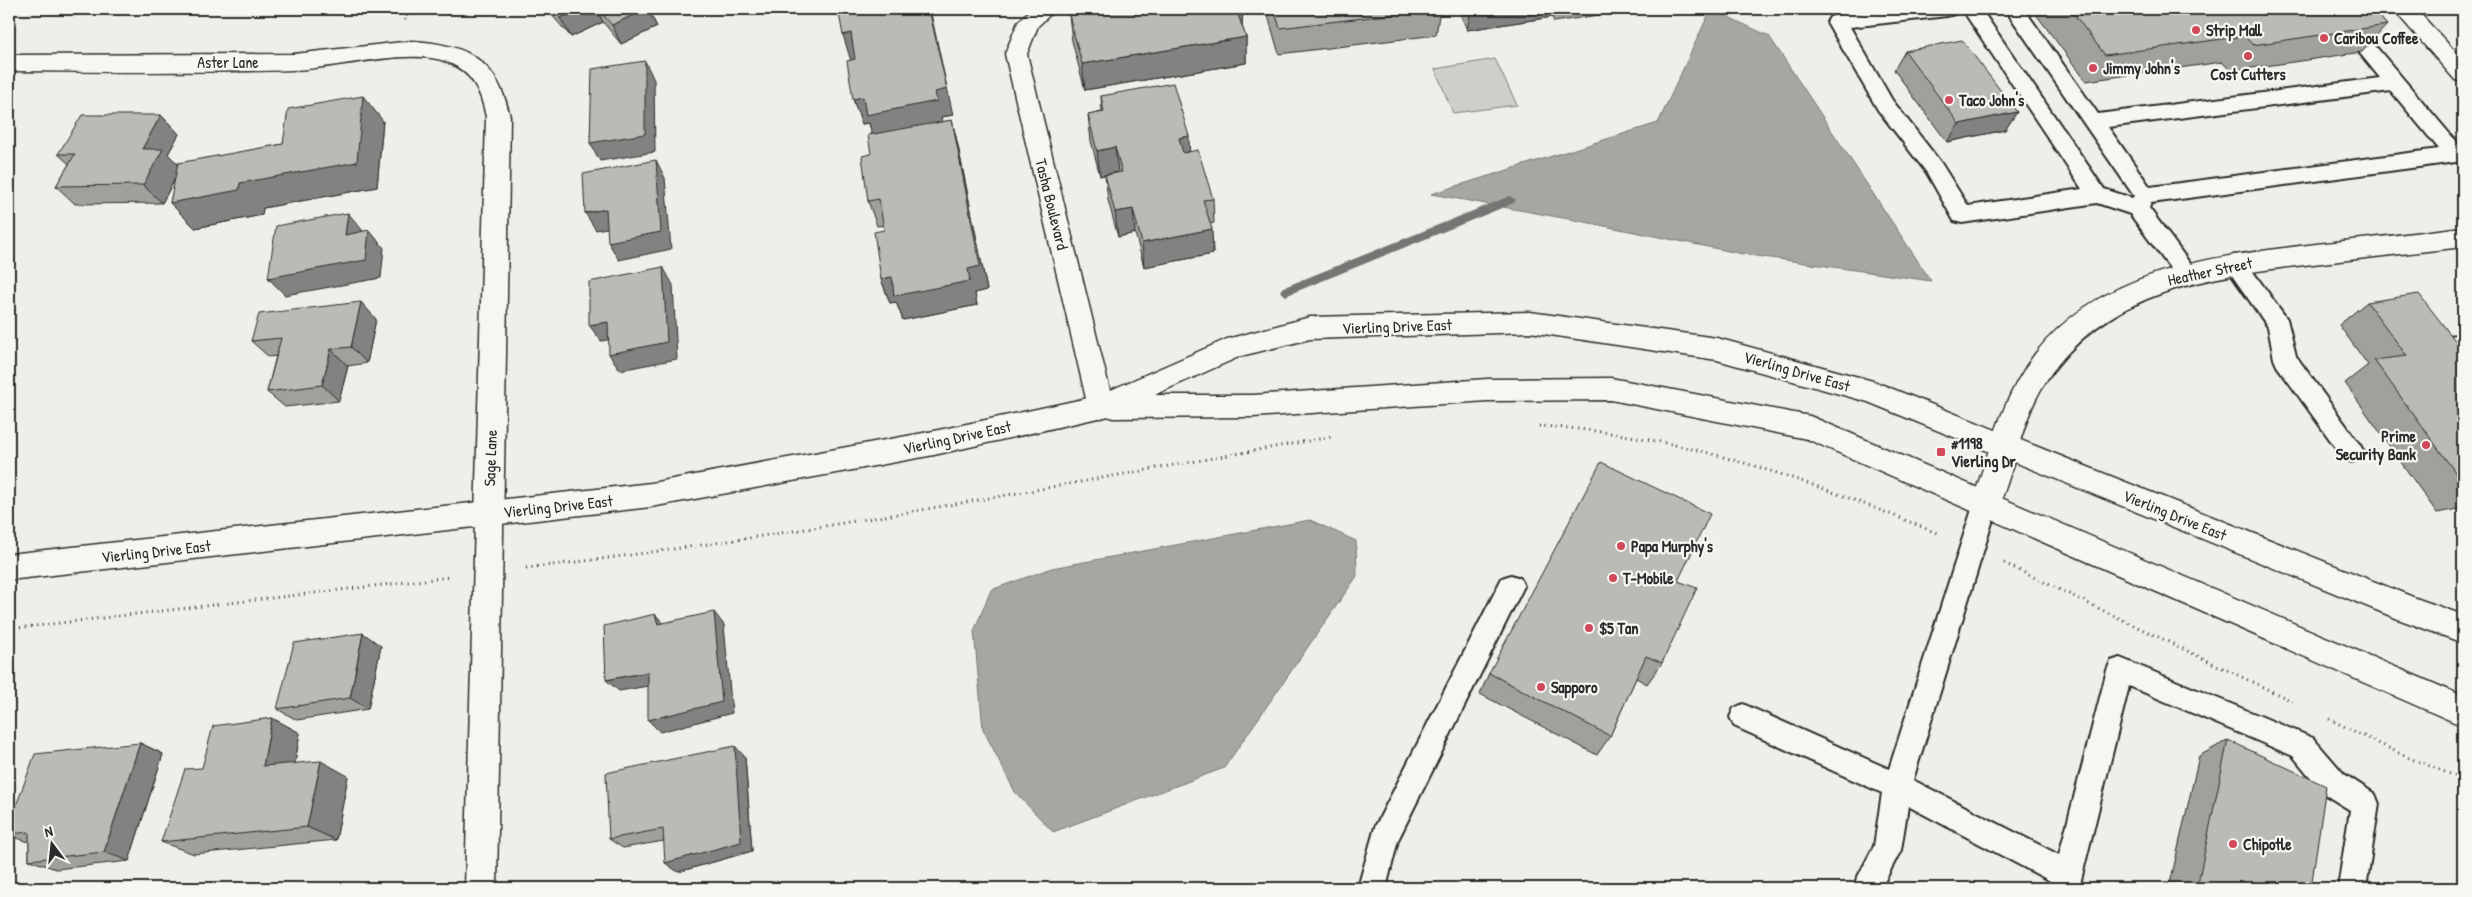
<svg xmlns="http://www.w3.org/2000/svg" width="2472" height="897" font-family="'Patrick Hand',sans-serif">
<style>
.green{fill:#cececa;stroke:#7c7c7a}
.water{fill:#a6a6a3;stroke:#757573}
.lines{fill:none;stroke-linecap:round;stroke-linejoin:round}
.stream{fill:#757573;fill-rule:evenodd}
.service-casing{stroke:#2b2b2b;stroke-width:4}
.minor-casing{stroke:#2b2b2b;stroke-width:3}
.tertiary-casing{stroke:#2b2b2b;stroke-width:3}
.path-far1{stroke:#2b2b2b;stroke-width:2.5;stroke-dasharray:1 3;stroke-linecap:butt}
.path{stroke:#2b2b2b;stroke-width:3;stroke-dasharray:1 4.5;stroke-linecap:butt}
.service{fill:#f6f6f2;fill-rule:evenodd}
.minor{fill:#f6f6f2;fill-rule:evenodd}
.tertiary{fill:#f6f6f2;fill-rule:evenodd}
.wall{fill:#a0a09d;stroke:#2b2b2b}
.shaded-wall{fill:#828280;stroke:#2b2b2b}
.building{fill:#babab7;stroke:#2b2b2b}
.poi-dot{fill:#d1495b;stroke:#f6f6f2;stroke-width:2}
.labels{text-anchor:middle;dominant-baseline:central;stroke-width:4.5;stroke-linejoin:round;paint-order:stroke}
.poi-label{font-size:16px;font-weight:bold;fill:#2b2b2b;stroke:#f6f6f2;text-anchor:start}
.street-label{font-size:16px;fill:#2b2b2b;stroke:#f6f6f2}
</style>
<rect width="100%" height="100%" fill="#eeeeea"/>
<filter id="ink" filterUnits="userSpaceOnUse"><feTurbulence type="fractalNoise" baseFrequency=".02" numOctaves="2"/><feDisplacementMap in="SourceGraphic" scale="10" xChannelSelector="R" yChannelSelector="G"/><feConvolveMatrix kernelMatrix="1 2 1 2 8 2 1 2 1" color-interpolation-filters="sRGB"/></filter>
<g filter="url(#ink)">
<path class="green" d="M1495 59 1517 105 1453 113 1435 69Z"/>
<g class="water">
<path d="M1711 9 1769 36 1931 281 1743 254 1585 222 1431 194 1658 123Z"/>
<path d="M1310 520 1356 541 1357 576 1224 768 1053 832 1015 792 983 729 974 631 991 590 1052 568Z"/>
</g>
<g class="lines">
<path class="stream" d="M1510 196 1516 200 1514 203 1290 294 1286 296 1280 291 1282 288Z"/>
<defs>
<g id="service">
<path d="M1893 9H1957L1954 14 1947 16 1850 27 1892 100 1941 163 1968 206 2082 189 1962 9H1981L2104 189 2132 198 2134 196 2005 9H2024L2098 114 2380 78 2324 9H2344L2460 146 2463 145V161L2151 203 2149 208 2197 273 2194 279 2186 282 2178 279 2130 214 2097 203 1962 223 1954 221 1927 173 1878 110 1827 22 1830 17 1837 15ZM2391 91 2439 149 2150 187 2108 127Z"/>
<path d="M2235 255 2243 258 2287 319 2296 356 2360 445 2364 452 2360 459 2352 462 2344 459 2277 366 2274 359 2268 327 2224 264 2227 258Z"/>
<path d="M2463 334V352L2429 356 2421 354 2418 347 2421 340Z"/>
<path d="M1986 492 1995 495 1998 503 1913 780 2059 855 2107 670 2111 661 2120 658 2313 738 2344 774 2375 794 2379 804 2366 888H2338L2350 810 2324 794 2293 756 2129 686 2079 888H2051L2052 882 1908 806 1901 850 1881 888H1852L1874 846 1882 793 1734 726 1730 717 1734 708 1743 704 1889 769 1974 503 1977 495Z"/>
<path d="M1511 575 1520 578 1524 586 1398 840 1387 884 1388 888H1360L1359 884 1375 827 1502 578Z"/>
</g>
<g id="minor">
<path d="M1031 9H1056L1038 26 1027 54 1114 407 1111 415 1101 418 1091 415 1088 407 1005 54 1018 22Z"/>
<path d="M2393 9H2416L2463 60V82L2455 80Z"/>
<path d="M412 41C467 44 498 60 510 117L497 888H465L486 117C481 92 473 72 447 62 409 47 335 69 293 70 199 73 103 72 9 71V55L294 54Z"/>
<path d="M2463 227V247C2413 253 2363 258 2313 264 2211 276 2107 289 2046 381 2020 421 2016 470 1996 512L1986 515 1976 512 1972 503C1989 452 2002 397 2035 354 2101 268 2217 256 2316 244 2365 239 2414 233 2463 227Z"/>
</g>
<path id="tertiary" d="M1530 312 1717 338 1873 381 2413 597 2463 615V643L2398 619 1868 402 1717 360 1530 332 1310 339 1241 356 1154 395H1253L1487 379 1611 378 1810 416 2463 696V726L1807 439 1611 400 1487 401 1253 417 1113 418 1107 416 934 455 651 507 9 580V554L651 483 934 431 1097 396 1227 339 1310 317Z"/>
</defs>
<use href="#service" class="service-casing"/>
<use href="#minor" class="minor-casing"/>
<use href="#tertiary" class="tertiary-casing"/>
<path class="path-far1" d="M405 20 409 9"/>
<g class="path">
<path d="M1539 426C1678 433 1812 481 1939 534"/>
<path d="M2004 563 2296 703"/>
<path d="M526 568C796 537 1063 484 1331 437"/>
<path d="M9 629 450 577"/>
<path d="M2329 719 2409 758 2463 779"/>
</g>
<use href="#service" class="service"/>
<use href="#minor" class="minor"/>
<use href="#tertiary" class="tertiary"/>
</g>
<g class="wall">
<path d="M548 9H648L657 27 621 44 603 22 571 37 550 13Z"/>
<path d="M1087 9H1243L1242 26 1246 37V63L1085 90 1072 41 1069 15 1087 12Z"/>
<path d="M1266 9H1440L1436 35 1279 54Z"/>
<path d="M1458 9H1618L1617 12 1554 22 1552 17 1467 30Z"/>
<path d="M2032 9H2372L2387 25 2362 52 2231 71 2222 62 2086 81Z"/>
<path d="M1905 51 2017 112 2005 130 1947 142 1894 70Z"/>
<path d="M851 60 953 115 941 117 942 122 952 120 958 146 987 290 975 293 977 305 903 320 896 302 890 303 881 279 884 230 883 225 877 226 868 201 872 134 869 123 862 124 853 99Z"/>
<path d="M1101 96 1189 152 1213 199 1214 223 1210 224 1213 254 1144 267 1135 233 1118 237 1108 200 1105 175 1118 172 1100 176 1091 141 1088 115 1102 112Z"/>
<path d="M161 115 179 134 168 154 178 164 283 144 383 121 377 187 263 208 262 215 195 228 170 203 175 179 162 203 75 204 56 186 69 164 58 154Z"/>
<path d="M2367 302 2461 348H2463V508L2437 513 2345 383 2368 365 2339 325Z"/>
<path d="M376 319 367 363 348 366 339 401 285 407 267 392 276 356 269 357 251 341Z"/>
<path d="M1678 581 1662 663 1647 684 1636 678 1610 736 1597 755 1480 694 1489 673Z"/>
<path d="M381 646 368 709 297 720 277 709Z"/>
<path d="M272 718 300 733 295 763 348 776 336 840 194 854 161 842 202 768Z"/>
<path d="M2228 740 2311 888H2169L2199 756Z"/>
<path d="M140 743 163 754 129 861 56 869 29 860V842L9 836V825Z"/>
<path d="M745 757 752 851 678 872 664 841 623 848 609 839Z"/>
</g>
<g class="shaded-wall">
<path d="M581 9H596L603 22 571 37 560 18Z"/>
<path d="M646 9H648L657 27 621 44 612 25Z"/>
<path d="M929 9H930L953 115 941 117 943 127 874 140 869 123 862 124 853 99 863 97 935 92Z"/>
<path d="M1233 9H1243L1242 26 1233 27Z"/>
<path d="M1471 9H1554L1552 17 1467 30Z"/>
<path d="M851 33 859 59 851 61 843 35Z"/>
<path d="M1246 37V63L1085 90 1082 64Z"/>
<path d="M645 61 654 80 655 152 600 161 590 143Z"/>
<path d="M363 96 383 121 377 187 263 208 262 215 195 228 170 203 240 183Z"/>
<path d="M2017 112 2005 130 1947 142 1959 124Z"/>
<path d="M161 115 179 134 168 154 181 167 162 203 143 185 142 149Z"/>
<path d="M952 120 958 146 987 290 975 293 977 305 903 320 896 302 890 303 881 279 892 277 968 269Z"/>
<path d="M1189 136 1190 161 1180 163 1179 138Z"/>
<path d="M1115 147 1118 172 1100 176 1097 151Z"/>
<path d="M656 160 665 178 671 249 619 260 608 242Z"/>
<path d="M606 209 617 226 596 230 585 213Z"/>
<path d="M1133 209 1135 233 1118 237 1115 212Z"/>
<path d="M348 213 363 231 360 253 345 235Z"/>
<path d="M1212 229 1213 254 1144 267 1142 243Z"/>
<path d="M369 230 384 248 381 278 285 295 268 278Z"/>
<path d="M663 267 673 285 677 359 620 370 609 354Z"/>
<path d="M361 302 376 319 367 363 351 347Z"/>
<path d="M608 322 619 338 601 341 589 325Z"/>
<path d="M331 349 348 366 339 401 322 385Z"/>
<path d="M714 612 724 625 732 713 660 732 648 720Z"/>
<path d="M655 614 667 627 658 624Z"/>
<path d="M363 633 381 646 368 709 350 698Z"/>
<path d="M648 672 660 684 619 691 606 680Z"/>
<path d="M272 718 300 733 292 780 263 766Z"/>
<path d="M140 743 163 754 129 861 104 852Z"/>
<path d="M735 746 745 757 752 851 678 872 665 863Z"/>
<path d="M321 761 348 776 336 840 307 827Z"/>
</g>
<g class="building">
<path d="M553 9H581L560 18Z"/>
<path d="M598 9H646L612 25Z"/>
<path d="M838 9H929L947 89 935 92 937 101 866 115 863 97 853 99 847 61 855 59 851 33 843 35Z"/>
<path d="M1088 9H1236L1246 37 1082 64 1069 15 1089 12Z"/>
<path d="M1274 9H1437L1280 28Z"/>
<path d="M2070 9H2372L2387 25 2253 45 2244 36 2105 55Z"/>
<path d="M1962 40 2017 112 1959 124 1905 51Z"/>
<path d="M645 61V134L590 143 592 69Z"/>
<path d="M1173 83 1189 136 1179 138 1183 153 1198 150 1213 199 1203 200 1212 229 1142 243 1133 209 1115 212 1105 175 1122 172 1115 147 1097 151 1088 115 1104 112 1101 96Z"/>
<path d="M363 96 357 162 240 183 239 190 170 203 178 163 283 144 288 109Z"/>
<path d="M82 115H161L142 149H163L143 185 56 186 75 154H58Z"/>
<path d="M952 120 980 266 968 269 970 281 894 296 892 277 881 279 874 232 884 230 879 199 868 201 862 156 871 154 868 135Z"/>
<path d="M656 160 661 232 608 242 606 209 585 213 583 174Z"/>
<path d="M348 213 345 235 369 230 366 260 268 278 276 226Z"/>
<path d="M663 267 667 342 609 354 608 322 589 325V282Z"/>
<path d="M2419 294 2461 348H2463V483L2374 360 2407 356 2367 302Z"/>
<path d="M361 302 351 347 331 349 322 385 267 392 281 338 251 341 259 314Z"/>
<path d="M1601 462 1710 514 1678 581 1697 588 1662 663 1646 656 1610 736 1489 673Z"/>
<path d="M714 612 722 702 648 720V672L606 680 604 626 655 614 658 624Z"/>
<path d="M363 633 350 698 277 709 294 643Z"/>
<path d="M272 718 263 766 321 761 307 827 161 842 185 769 202 768 213 726Z"/>
<path d="M2228 740 2326 786 2311 888H2197Z"/>
<path d="M140 743 104 852 29 860V832L9 834V825L35 754Z"/>
<path d="M735 746 741 842 665 863 663 829 609 839 606 773Z"/>
</g>
</g>
<g class="poi-dot">
<circle cx="2196" cy="30" r="5"/>
<circle cx="2324" cy="38" r="5"/>
<circle cx="2248" cy="56" r="5"/>
<circle cx="2093" cy="68" r="5"/>
<circle cx="1949" cy="100" r="5"/>
<circle cx="2426" cy="445" r="5"/>
<rect x="1936" y="447" width="10" height="10" rx="2.5"/>
<circle cx="1621" cy="546" r="5"/>
<circle cx="1613" cy="578" r="5"/>
<circle cx="1589" cy="628" r="5"/>
<circle cx="1541" cy="687" r="5"/>
<circle cx="2233" cy="844" r="5"/>
</g>
<g class="labels">
<g class="poi-label">
<text x="2206" y="30">Strip Mall</text>
<text x="2334" y="38">Caribou Coffee</text>
<text x="2103" y="68">Jimmy John's</text>
<text x="2248" y="74" text-anchor="middle">Cost Cutters</text>
<text x="1959" y="100">Taco John's</text>
<text x="2416" y="436" text-anchor="end">Prime<tspan x="2416" dy="18">Security Bank</tspan></text>
<text x="1951" y="443">#1198<tspan x="1951" dy="18">Vierling Dr</tspan></text>
<text x="1631" y="546">Papa Murphy's</text>
<text x="1623" y="578">T-Mobile</text>
<text x="1599" y="628">$5 Tan</text>
<text x="1551" y="687">Sapporo</text>
<text x="2243" y="844">Chipotle</text>
</g>
<g class="street-label">
<text x="228" y="62">Aster Lane</text>
<text transform="translate(1052 204) rotate(76)">Tasha Boulevard</text>
<text transform="translate(2210 271) rotate(-12)">Heather Street</text>
<text transform="translate(1397 326) rotate(-2)">Vierling Drive East</text>
<text transform="translate(1797 371) rotate(16)">Vierling Drive East</text>
<text transform="translate(957 437) rotate(-12)">Vierling Drive East</text>
<text transform="translate(490 458) rotate(-88)">Sage Lane</text>
<text transform="translate(558 506) rotate(-6)">Vierling Drive East</text>
<text transform="translate(2175 515) rotate(22)">Vierling Drive East</text>
<text transform="translate(156 551) rotate(-6)">Vierling Drive East</text>
</g>
</g>
<rect width="2472" height="897" fill="none" stroke="#f6f6f2" stroke-width="30"/>
<rect x="15" y="15" width="2442" height="867" fill="none" stroke="#2b2b2b" stroke-width="2" filter="url(#ink)"/>
<g transform="translate(52 844) rotate(345)" stroke="#f6f6f2" stroke-width="4" paint-order="stroke">
<path d="M0-4L9 19L0 12L-9 19Z" fill="#2b2b2b"/>
<text y="-8" font-size="14" font-weight="bold" text-anchor="middle" fill="#2b2b2b">N</text>
</g>
</svg>
